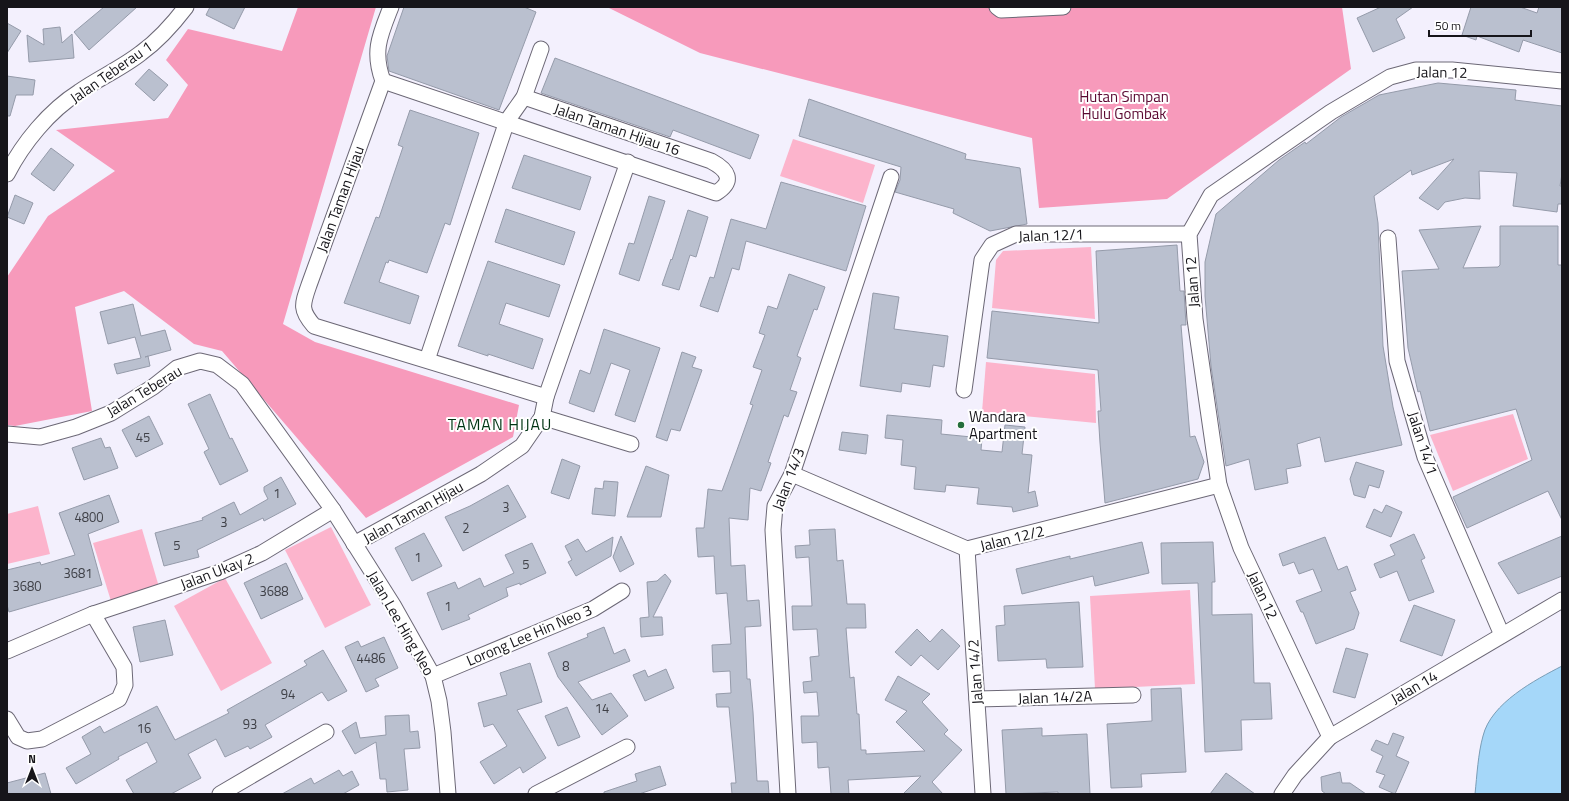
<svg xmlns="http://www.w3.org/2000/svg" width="1569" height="801" font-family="'Titillium Web',sans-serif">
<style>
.green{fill:#fcb4cc}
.forest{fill:#f79abb}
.water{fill:#a5d7f9;stroke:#7a9db6}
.building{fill:#bac0cf;stroke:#959baa}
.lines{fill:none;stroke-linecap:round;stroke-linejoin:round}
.minor-casing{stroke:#6c6876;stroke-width:17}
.minor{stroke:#fff;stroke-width:15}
.poi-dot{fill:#246e3b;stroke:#fff;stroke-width:1.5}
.labels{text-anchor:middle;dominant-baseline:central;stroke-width:4;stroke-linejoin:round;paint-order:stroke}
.number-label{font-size:13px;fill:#3f4047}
.street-label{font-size:15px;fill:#16151a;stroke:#fff}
.park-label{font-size:15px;fill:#5a0831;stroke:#fff}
.poi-label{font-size:15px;fill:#16151a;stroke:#fff;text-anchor:start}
.neighbourhood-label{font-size:16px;letter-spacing:1px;fill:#003413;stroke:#fff}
</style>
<rect width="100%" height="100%" fill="#f3f0fd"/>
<g class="green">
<path d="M793 139 875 165 863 203 780 176Z"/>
<path d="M1091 247 1095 319 992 308 996 260 1003 251Z"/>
<path d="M986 362 1095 374 1096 423 982 412Z"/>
<path d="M1513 414 1528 459 1453 491 1430 435Z"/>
<path d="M38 506 50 554 7 564V514Z"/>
<path d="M331 527 371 605 325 628 285 550Z"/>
<path d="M142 529 159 587 111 601 93 543Z"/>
<path d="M225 578 272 663 221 691 174 606Z"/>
<path d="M1190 590 1195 684 1095 689 1090 596Z"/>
</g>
<g class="forest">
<path d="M298 7H376L283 324 315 342 519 405 513 437 366 518 222 351 194 344 124 291 75 307 92 411 15 426 7 425V277L48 216 115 171 56 130 168 118 188 85 166 60 188 29 282 51Z"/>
<path d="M607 7H1342L1351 69 1167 199 1039 208 1032 138 700 53Z"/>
</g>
<path class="water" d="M1562 666V794H1475C1477 775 1478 754 1483 736 1491 703 1535 680 1562 666Z"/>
<g class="building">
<path d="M104 7H137L89 50 74 32Z"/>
<path d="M210 7H245L234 29 206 15Z"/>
<path d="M404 7H524L536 12 499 110 389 71 387 56Z"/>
<path d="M1381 7H1413L1396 19 1405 38 1373 52 1357 18Z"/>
<path d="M1471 7H1520L1537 13 1539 7H1562V53L1523 40 1519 52 1477 36 1476 40 1462 35Z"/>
<path d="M7 23 21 31 7 53Z"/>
<path d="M60 27 62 43 72 34 74 58 29 62 27 35 44 45 43 29Z"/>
<path d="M555 58 759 135 750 159 673 130 670 137 541 93Z"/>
<path d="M149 69 168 85 154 101 135 84Z"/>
<path d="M7 76 35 80 33 95H16L10 116H7Z"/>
<path d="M1438 83 1516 90 1515 100 1562 106V174L1560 186H1562V204H1558L1557 212 1513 206 1517 173 1479 171 1480 199 1465 198 1445 202 1438 210 1419 198 1454 159 1412 175 1411 170 1374 196 1378 223 1383 346 1393 407 1402 445 1325 462 1320 437 1297 444 1301 466 1286 469 1288 483 1255 490 1249 459 1226 466 1211 366 1205 296V262L1216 214 1279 160 1305 142 1306 144 1341 117 1379 95Z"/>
<path d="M809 99 966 154 965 159 1020 168 1027 224 990 231 953 213 954 209 895 192 900 180 901 167 799 136Z"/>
<path d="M410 110 479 133 450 225 445 223 427 273 389 260 388 263 386 262 379 282 419 296 410 324 344 303 376 217 379 218 403 147 398 145Z"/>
<path d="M51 148 74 165 54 191 31 174Z"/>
<path d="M524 155 591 177 580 210 512 188Z"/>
<path d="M781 182 866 206 846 271 746 241 739 270 732 268 718 312 700 306 710 277 714 278 731 219 766 229Z"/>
<path d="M15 195 33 203 24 224 7 217Z"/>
<path d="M649 196 665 201 639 281 619 274 629 243 634 244Z"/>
<path d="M506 209 575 232 564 265 495 242Z"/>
<path d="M688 210 708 217 696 257 690 255 679 290 662 285 671 259 672 260Z"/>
<path d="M1481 226 1463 268 1498 267 1500 265V226H1558V265H1562V520L1548 491 1467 528 1453 497 1532 460 1516 409 1430 431 1420 391 1418 392 1408 348 1402 271 1439 269 1419 230Z"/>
<path d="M1177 245 1180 291H1184L1186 325H1181L1190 437 1195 436 1204 462 1198 479 1105 503 1100 443 1098 411H1101L1098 370 987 358 992 311 1099 323 1096 251Z"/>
<path d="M488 261 560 285 549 317 506 303 499 324 543 339 533 369 488 354V356L458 346Z"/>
<path d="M789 274 825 287 817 310 814 309 797 356 801 358 790 390 797 392 788 417 784 415 768 462 771 463 761 491 750 488 748 520 729 518 731 566 745 565 747 601 759 600 761 626 745 627 747 679H750L753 712 757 781H768L769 794H732L731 783H736L729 707H717L716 694 731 693 730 671 713 672 712 645 731 644 727 593 716 594 714 556 698 557 696 528H704L708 489 722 491 737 450 753 405 750 404 762 370 753 367 765 335 759 333 768 306 777 309Z"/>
<path d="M873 293 899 297 894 329 948 336 944 367 933 365 930 387 902 383 901 392 860 386Z"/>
<path d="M133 304 141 336 165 330 171 350 145 357 148 356 150 366 117 374 114 364 141 358 135 337 108 344 100 312Z"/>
<path d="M604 329 660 348 635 422 615 415 630 370 611 363 594 412 569 403 580 370 590 374Z"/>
<path d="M682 352 696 357 692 367 702 370 680 431 671 429 667 441 656 437Z"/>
<path d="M210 394 230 439 232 438 248 471 220 485 204 452 209 449 188 404Z"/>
<path d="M887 415 942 420 941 434 982 438 981 450 1002 452 1005 425 1025 427 1022 454 1032 455 1028 493 1035 491 1038 506 1013 512 1012 507 977 504 979 488 946 485 945 492 914 489 916 467 901 465 903 440 885 438Z"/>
<path d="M149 416 163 444 136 457 122 430Z"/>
<path d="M842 432 868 435 866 454 839 450Z"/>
<path d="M101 438 105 448 110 447 118 468 84 480 72 448Z"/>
<path d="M562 459 580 466 569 499 551 493Z"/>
<path d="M1356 462 1384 471 1379 488 1369 485 1365 498 1354 495 1350 479Z"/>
<path d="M646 466 669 475 661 517H627Z"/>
<path d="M281 477 296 504 264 521 263 518 197 550 199 557 164 566 155 533 203 520 202 518 234 502 240 515 268 499 264 491V487Z"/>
<path d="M604 481 618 482 615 516 592 514 595 488 603 489Z"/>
<path d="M508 485 526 517 463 551 445 517 470 506Z"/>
<path d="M109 495 119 522 88 534 102 585 9 612 7 605V570L40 562 41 565 75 555 59 513Z"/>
<path d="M1386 505 1402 512 1391 537 1366 527 1374 509 1382 513Z"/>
<path d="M835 529 837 561 843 560 847 604H865L866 628H846L850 678 854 677 857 714H859L861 750H866V754L925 751 896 722 907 711 885 700 898 676 930 694 922 702 948 730 944 734 962 750 932 782 943 794H903L921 776 848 780 849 794H831L829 767 818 768 817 742 802 743 801 716H819L817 692 804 693 803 682 812 681 810 657 819 656 817 629 793 630 792 606H812L809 557 796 558 795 546 810 545 809 530Z"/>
<path d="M424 533 442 566 412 581 395 548Z"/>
<path d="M1414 534 1425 558 1421 560 1434 592 1409 601 1397 571 1380 578 1374 564 1395 555 1390 545Z"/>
<path d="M621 536 634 564 620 572 613 557Z"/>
<path d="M1562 536V576L1518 594 1498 563Z"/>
<path d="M613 537 611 556 576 576 568 562 572 560 565 546 578 539 586 552Z"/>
<path d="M1325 537 1338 570 1347 566 1356 590 1350 592 1359 613 1354 629 1316 644 1303 612H1301L1296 601 1322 591 1313 569 1299 574 1294 562 1283 566 1279 554Z"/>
<path d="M1142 542 1149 573 1095 586 1093 576 1022 594 1016 569 1070 556V559Z"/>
<path d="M1213 542 1215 582H1212V615L1252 614 1254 683H1270L1272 719 1241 720 1242 750 1205 752 1198 583 1162 584 1161 543Z"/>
<path d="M532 543 546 573 520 585V583L506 588 508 596 468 615 470 619 442 630 427 593 455 582 458 589 480 578 484 587 514 573 505 555Z"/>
<path d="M286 563 303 599 261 619 244 583Z"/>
<path d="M665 574 671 581 653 617H662L663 635 641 637 640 618 649 617 647 582 657 581Z"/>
<path d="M1079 602 1083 667 1047 668 1046 659 998 661 996 626 1005 625 1004 606Z"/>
<path d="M1414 605 1455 620 1442 656 1400 641Z"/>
<path d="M165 620 173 655 140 662 133 627Z"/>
<path d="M604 627 614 654 625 649 630 661 578 682 592 700 611 693 628 716 602 735 558 677 548 653 588 637 587 634Z"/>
<path d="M917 629 930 642 942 629 960 646 938 670 921 655 911 666 895 652Z"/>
<path d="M384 637 398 668 375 679 379 686 366 692 345 647 358 641 361 647Z"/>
<path d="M1346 648 1368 654 1355 698 1333 692Z"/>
<path d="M323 650 347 691 328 701 322 692 265 725 272 737 250 749 248 746 225 757 216 739 188 754 201 778 171 794H134L126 780 157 762 147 742 118 757 119 759 76 784 66 768 91 754 82 737 100 726 104 733 157 706 175 740 229 713 227 710 307 665 304 661Z"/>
<path d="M530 663 542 702 517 710 546 758 523 773 520 767 494 784 480 762 507 746 493 724 484 727 478 703 507 695 500 673Z"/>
<path d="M666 669 674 688 645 701 633 675 645 670 648 677Z"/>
<path d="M1181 688 1186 772 1141 774 1142 787 1111 788 1107 724 1152 721 1151 689Z"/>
<path d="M567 707 580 737 558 746 545 716Z"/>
<path d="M409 715 410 732 418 731 420 748 404 749 408 790 387 792 386 779H380L376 742 355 754 342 731 356 722 360 738 386 735 385 716Z"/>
<path d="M1042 728V736L1087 734 1090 794H1058V792L1006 794 1002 730Z"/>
<path d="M1393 733 1404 737 1396 756 1409 762 1395 794 1379 787 1385 775 1376 772 1383 756 1371 750 1376 740 1388 745Z"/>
<path d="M660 766 666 785 639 794H604V792L637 781 635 774Z"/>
<path d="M339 770 343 776 352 771 359 785 343 794H282L311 778 314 784Z"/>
<path d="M1340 772 1342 783H1350L1366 794H1326L1322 791 1321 777Z"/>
<path d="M45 773 51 794H7V783Z"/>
<path d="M1226 773 1255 794H1210Z"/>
</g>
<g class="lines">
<defs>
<g id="minor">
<path d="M997 7 1001 10 1063 7"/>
<path d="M383 81 716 193C735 181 728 170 711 161L524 97"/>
<path d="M383 81 309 285C302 305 300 310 314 326L546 397"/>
<path d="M383 81C372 51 380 35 391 7"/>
<path d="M7 174C23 143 49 111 79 92 99 78 122 68 141 53 159 40 173 24 186 7"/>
<path d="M1388 238 1397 361 1425 457 1502 635"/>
<path d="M427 360 507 121 524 97 541 49"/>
<path d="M964 390 982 260 992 245 1016 234H1189"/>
<path d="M542 417 631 444"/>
<path d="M7 434 40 437 76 427 111 413 153 387 177 368 200 361 217 365 242 384 333 510 393 605 433 676 439 701 443 732 448 794"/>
<path d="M792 474 967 549 1219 485"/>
<path d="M354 544 481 474 522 446 542 417 546 397 628 162"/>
<path d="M967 549 983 794"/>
<path d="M7 651 93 614 220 572 262 553 333 510"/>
<path d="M433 676 593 609 622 591"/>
<path d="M977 699 1133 695"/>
<path d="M7 719 18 737 27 741 42 739 119 699 125 685 124 667 93 614"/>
<path d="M1330 737 1241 548 1219 485 1195 319 1189 234 1211 195 1331 112 1390 77 1416 70H1452L1562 81"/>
<path d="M220 794 326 732"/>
<path d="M536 794 627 747"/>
<path d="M788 794 773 530 775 506 792 474 891 177"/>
<path d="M1282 794 1295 775 1330 737 1562 600"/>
</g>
</defs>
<use href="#minor" class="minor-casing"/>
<use href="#minor" class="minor"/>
</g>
<circle class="poi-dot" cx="961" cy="425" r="4"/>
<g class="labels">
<g class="number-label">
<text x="143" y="437">45</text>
<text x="277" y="493">1</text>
<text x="506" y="507">3</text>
<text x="89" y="517">4800</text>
<text x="224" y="522">3</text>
<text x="466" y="528">2</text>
<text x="177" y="545">5</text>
<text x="418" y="557">1</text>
<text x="526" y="564">5</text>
<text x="78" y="573">3681</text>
<text x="27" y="586">3680</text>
<text x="274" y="591">3688</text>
<text x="448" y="606">1</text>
<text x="371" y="658">4486</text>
<text x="566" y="666">8</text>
<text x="288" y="694">94</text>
<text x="602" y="708">14</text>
<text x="250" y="724">93</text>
<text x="144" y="728">16</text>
</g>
<g class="street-label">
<text transform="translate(111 72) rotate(-35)">Jalan Teberau 1</text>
<text transform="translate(1442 72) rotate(1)">Jalan 12</text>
<text transform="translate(617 129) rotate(19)">Jalan Taman Hijau 16</text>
<text transform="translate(340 199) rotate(-70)">Jalan Taman Hijau</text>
<text transform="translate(1051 235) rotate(-2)">Jalan 12/1</text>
<text transform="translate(1192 282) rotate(-94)">Jalan 12</text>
<text transform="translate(144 391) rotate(-31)">Jalan Teberau</text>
<text transform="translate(1423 443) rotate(72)">Jalan 14/1</text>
<text transform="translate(788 479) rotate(-69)">Jalan 14/3</text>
<text transform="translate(413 512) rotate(-29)">Jalan Taman Hijau</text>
<text transform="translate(1012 538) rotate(-14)">Jalan 12/2</text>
<text transform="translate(217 571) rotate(-21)">Jalan Ukay 2</text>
<text transform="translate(1263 595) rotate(65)">Jalan 12</text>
<text transform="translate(401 623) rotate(60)">Jalan Lee Hing Neo</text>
<text transform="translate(529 635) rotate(-23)">Lorong Lee Hin Neo 3</text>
<text transform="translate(975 672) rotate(-94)">Jalan 14/2</text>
<text transform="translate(1414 687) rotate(-30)">Jalan 14</text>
<text transform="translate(1055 697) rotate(-2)">Jalan 14/2A</text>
</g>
<g class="park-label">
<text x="1124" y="96">Hutan Simpan<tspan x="1124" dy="17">Hulu Gombak</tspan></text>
</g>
<g class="poi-label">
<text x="969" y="416">Wandara<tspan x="969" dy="17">Apartment</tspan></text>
</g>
<g class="neighbourhood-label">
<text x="500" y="424">TAMAN HIJAU</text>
</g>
</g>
<rect width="1569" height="801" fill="none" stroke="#16151a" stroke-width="16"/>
<g transform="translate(32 769)" stroke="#ffffff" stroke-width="3" paint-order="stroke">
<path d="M0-3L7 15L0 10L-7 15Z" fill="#16151a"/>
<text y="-6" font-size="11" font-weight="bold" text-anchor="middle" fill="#16151a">N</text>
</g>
<path d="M1429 30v6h102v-6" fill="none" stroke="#16151a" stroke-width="2"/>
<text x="1435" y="30" font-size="12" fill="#16151a" stroke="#ffffff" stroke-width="3" paint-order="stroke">50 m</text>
</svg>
